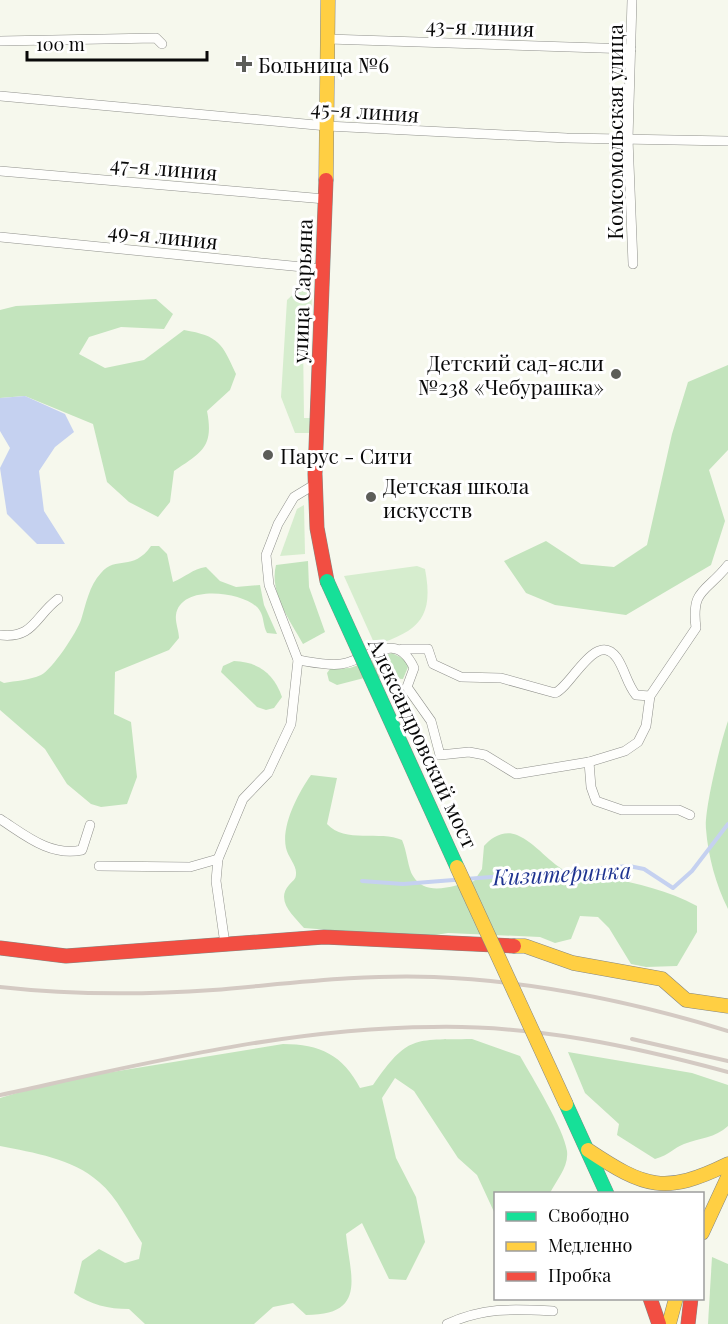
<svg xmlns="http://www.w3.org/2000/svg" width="728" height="1324" font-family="'Playfair Display',serif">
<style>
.green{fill:#d6edce}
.forest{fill:#c3e4bd}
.water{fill:#c5d1f0}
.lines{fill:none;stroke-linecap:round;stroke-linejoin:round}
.stream{stroke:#c5d1f0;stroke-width:4}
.street-casing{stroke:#90918c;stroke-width:10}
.fast-casing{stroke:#868782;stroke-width:15}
.slow-casing{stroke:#868782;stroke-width:15}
.jam-casing{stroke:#868782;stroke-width:15}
.street{stroke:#fefefc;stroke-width:9}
.fast{stroke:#16e098;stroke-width:14}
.slow{stroke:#ffcf43;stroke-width:14}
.jam{stroke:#f24e42;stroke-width:14}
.rail{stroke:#d4cac3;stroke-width:4}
.fast-bridge-casing{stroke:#868782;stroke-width:15;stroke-linecap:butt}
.slow-bridge-casing{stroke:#868782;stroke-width:15;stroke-linecap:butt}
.fast-bridge{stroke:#16e098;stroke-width:14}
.slow-bridge{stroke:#ffcf43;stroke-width:14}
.poi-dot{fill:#5c5d59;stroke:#fff;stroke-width:2}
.labels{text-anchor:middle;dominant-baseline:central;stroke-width:6;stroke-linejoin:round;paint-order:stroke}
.street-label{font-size:21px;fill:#090909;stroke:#fff}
.poi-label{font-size:21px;fill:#090909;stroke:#fff;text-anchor:start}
.water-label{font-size:22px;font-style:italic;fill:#1e3390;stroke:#fff}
</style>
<rect width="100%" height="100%" fill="#f6f8ed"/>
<g class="green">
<path d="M312 284 311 337 303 338 304 418H310L309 433H295L281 397 287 300 301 287Z"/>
<path d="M304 505 305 554 280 556 297 509Z"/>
<path d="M417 566 425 569C434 616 420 631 375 645L344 576Z"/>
</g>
<g class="forest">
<path d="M156 299 173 314 164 329 121 327 89 337 79 354 105 368 144 360 184 330C219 336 222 343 236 374L230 390 207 411C214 447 202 452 174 471L170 502 158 517 129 502 107 482 93 424 25 396 0 398V310L16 306Z"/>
<path d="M728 365V450L709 470 725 521 711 565 626 615 555 605 526 593 504 561 546 541 581 564 614 567 647 545 672 434 688 382Z"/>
<path d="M151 546H159L167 554 173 582C186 577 192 569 206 567L220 581 236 587 260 585 264 605 277 634 267 633C263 626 264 617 260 611 250 592 180 582 176 615 175 622 179 631 179 638L169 650 115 672 114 714 131 722 137 777 127 804 101 807 91 804 67 784 45 749 0 710V681L4 683C15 681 30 680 41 675 52 670 77 632 81 620 86 604 89 586 101 573 116 555 133 572 151 546Z"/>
<path d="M308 561 309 587 325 632 303 644C290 620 269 593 276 565Z"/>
<path d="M392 653 406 660 408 667 403 679 368 677 337 685 329 681 327 673 330 669 350 668Z"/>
<path d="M234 661C259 662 274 674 282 697L274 708 266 710 257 707 221 672 223 666Z"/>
<path d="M728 721V909C716 885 708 856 706 829 704 810 721 741 728 721Z"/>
<path d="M311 775 337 778 327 824C345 844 380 830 402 840 407 851 408 869 413 876 426 898 455 885 474 881L482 869 484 846C492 837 504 830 517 835 536 843 550 864 569 873 579 878 595 874 606 877 638 884 668 890 697 906V932L677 966 646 967 631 964 609 928 598 917 580 916 571 939 555 943 540 937 448 933 423 937 304 928C294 916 275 901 289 885 292 881 296 880 296 874 297 866 288 857 286 848 281 826 298 793 311 775Z"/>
<path d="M472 1039 520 1056C532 1077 564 1129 567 1151 569 1167 556 1181 550 1193L496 1194 495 1214 477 1175 458 1158 414 1091 395 1078 382 1098 396 1158 416 1197 425 1242 406 1280 389 1279 362 1223 346 1234C350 1276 368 1315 306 1315L293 1303 273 1307 254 1324H145L129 1309C108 1309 91 1305 74 1293L82 1261 99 1249 125 1263 139 1259 142 1243C129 1223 117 1197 99 1182 72 1158 34 1153 0 1146V1098L57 1081 283 1044C320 1044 343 1055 360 1088L373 1085C408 1035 413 1040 472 1039Z"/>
<path d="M568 1052 692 1073 728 1085V1126C715 1138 700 1138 684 1144 673 1148 670 1155 655 1159L617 1135 619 1124 585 1093Z"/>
<path d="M712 1257 728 1264V1324H708Z"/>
</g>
<path class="water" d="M25 396 65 414 74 432 55 447 39 471 44 511 65 544H37L7 514 0 468 10 448 0 431V398Z"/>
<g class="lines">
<path class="stream" d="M362 881 403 884 629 866 644 869 673 888 692 871 728 824"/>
<defs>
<g id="street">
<path d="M632 0 628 139 633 264"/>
<path d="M328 39 631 49"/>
<path d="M0 41 156 38 162 44"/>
<path d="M0 96 327 126 567 138 728 141"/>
<path d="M0 171 325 199"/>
<path d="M0 237 323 269"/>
<path d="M0 635C34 639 35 616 58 599"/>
<path d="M402 649H428L433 664 461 677 501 678 555 693C572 686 596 629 617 658 625 670 627 684 636 695L650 696"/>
<path d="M298 660C311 662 328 666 341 664 370 659 396 629 414 668L407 687 431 721 440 755 469 752 485 755 516 774 589 762 625 751 638 742 646 726 650 696 696 628C691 588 706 593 728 565"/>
<path d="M589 762 591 787 596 801 622 810H679L690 815"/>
<path d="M0 819C25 835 50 857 82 850L90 825"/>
<path d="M99 866 190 867 218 859"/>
<path d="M225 944 216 881 218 859 243 799 268 773 291 724 298 660 269 585 266 555 278 524 294 497 317 483"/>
<path d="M447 1324C485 1307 512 1309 553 1311"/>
</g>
<path id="fast" d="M566 1104 607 1194"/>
<g id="slow">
<path d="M326 180 328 0"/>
<path d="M514 946H525L573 963 662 979 686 1000 728 1006"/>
<path d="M588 1150C645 1188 665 1195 728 1164"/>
<path d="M702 1233 728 1177"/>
<path d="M669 1324 676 1298"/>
</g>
<g id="jam">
<path d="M326 180 315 474 317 528 327 581"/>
<path d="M0 948 66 956 324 937 514 946"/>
<path d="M650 1298 659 1324"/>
<path d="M688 1324 691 1298"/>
</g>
</defs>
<use href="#street" class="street-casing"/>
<use href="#fast" class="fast-casing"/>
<use href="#slow" class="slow-casing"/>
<use href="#jam" class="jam-casing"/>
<use href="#street" class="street"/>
<use href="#fast" class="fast"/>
<use href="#slow" class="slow"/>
<use href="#jam" class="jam"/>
<g class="rail">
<path d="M0 987C71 995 141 995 213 990 286 984 361 974 434 977 534 981 634 1002 728 1031"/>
<path d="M632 1039 728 1061"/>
<path d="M0 1095C142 1064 287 1028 433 1027 534 1025 632 1046 728 1072"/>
</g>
<defs>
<path id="fast-bridge" d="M327 581 457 867"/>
<path id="slow-bridge" d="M457 867 566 1104"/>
</defs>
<use href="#fast-bridge" class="fast-bridge-casing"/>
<use href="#slow-bridge" class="slow-bridge-casing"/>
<use href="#fast-bridge" class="fast-bridge"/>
<use href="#slow-bridge" class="slow-bridge"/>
</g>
<g class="poi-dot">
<path d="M241 55h6v6h6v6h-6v6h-6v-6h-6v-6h6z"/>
<circle cx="616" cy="374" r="6"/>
<circle cx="268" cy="455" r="6"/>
<circle cx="371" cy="497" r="6"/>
</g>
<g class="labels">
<g class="street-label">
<text transform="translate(480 26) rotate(2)">43-я линия</text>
<text transform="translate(365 110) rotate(4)">45-я линия</text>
<text transform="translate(614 132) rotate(-90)">Комсомольская улица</text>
<text transform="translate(164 167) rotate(5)">47-я линия</text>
<text transform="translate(163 235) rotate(6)">49-я линия</text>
<text transform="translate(301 291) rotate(-88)">улица Сарьяна</text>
<text transform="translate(424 743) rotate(65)">Александровский мост</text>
</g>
<g class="poi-label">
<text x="258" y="64">Больница №6</text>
<text x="604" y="362" text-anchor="end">Детский сад-ясли<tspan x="604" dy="24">№238 «Чебурашка»</tspan></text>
<text x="280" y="455">Парус - Сити</text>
<text x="383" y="485">Детская школа<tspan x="383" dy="24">искусств</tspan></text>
</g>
<g class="water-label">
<text transform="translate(562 873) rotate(-3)">Кизитеринка</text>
</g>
</g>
<rect x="494" y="1192" width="210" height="108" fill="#ffffff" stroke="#9d9d9d" stroke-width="1.5"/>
<rect x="506" y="1212" width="30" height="9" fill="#16e098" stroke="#9d9d9d" stroke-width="1.5"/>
<text x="548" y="1222" font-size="18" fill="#090909">Свободно</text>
<rect x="506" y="1242" width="30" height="9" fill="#ffcf43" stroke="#9d9d9d" stroke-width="1.5"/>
<text x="548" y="1252" font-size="18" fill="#090909">Медленно</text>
<rect x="506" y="1272" width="30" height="9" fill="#f24e42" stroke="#9d9d9d" stroke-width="1.5"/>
<text x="548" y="1282" font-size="18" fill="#090909">Пробка</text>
<path d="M27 51v9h180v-9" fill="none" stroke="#090909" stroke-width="3"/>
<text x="36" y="51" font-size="18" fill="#090909" stroke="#ffffff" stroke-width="4.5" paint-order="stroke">100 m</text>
</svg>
